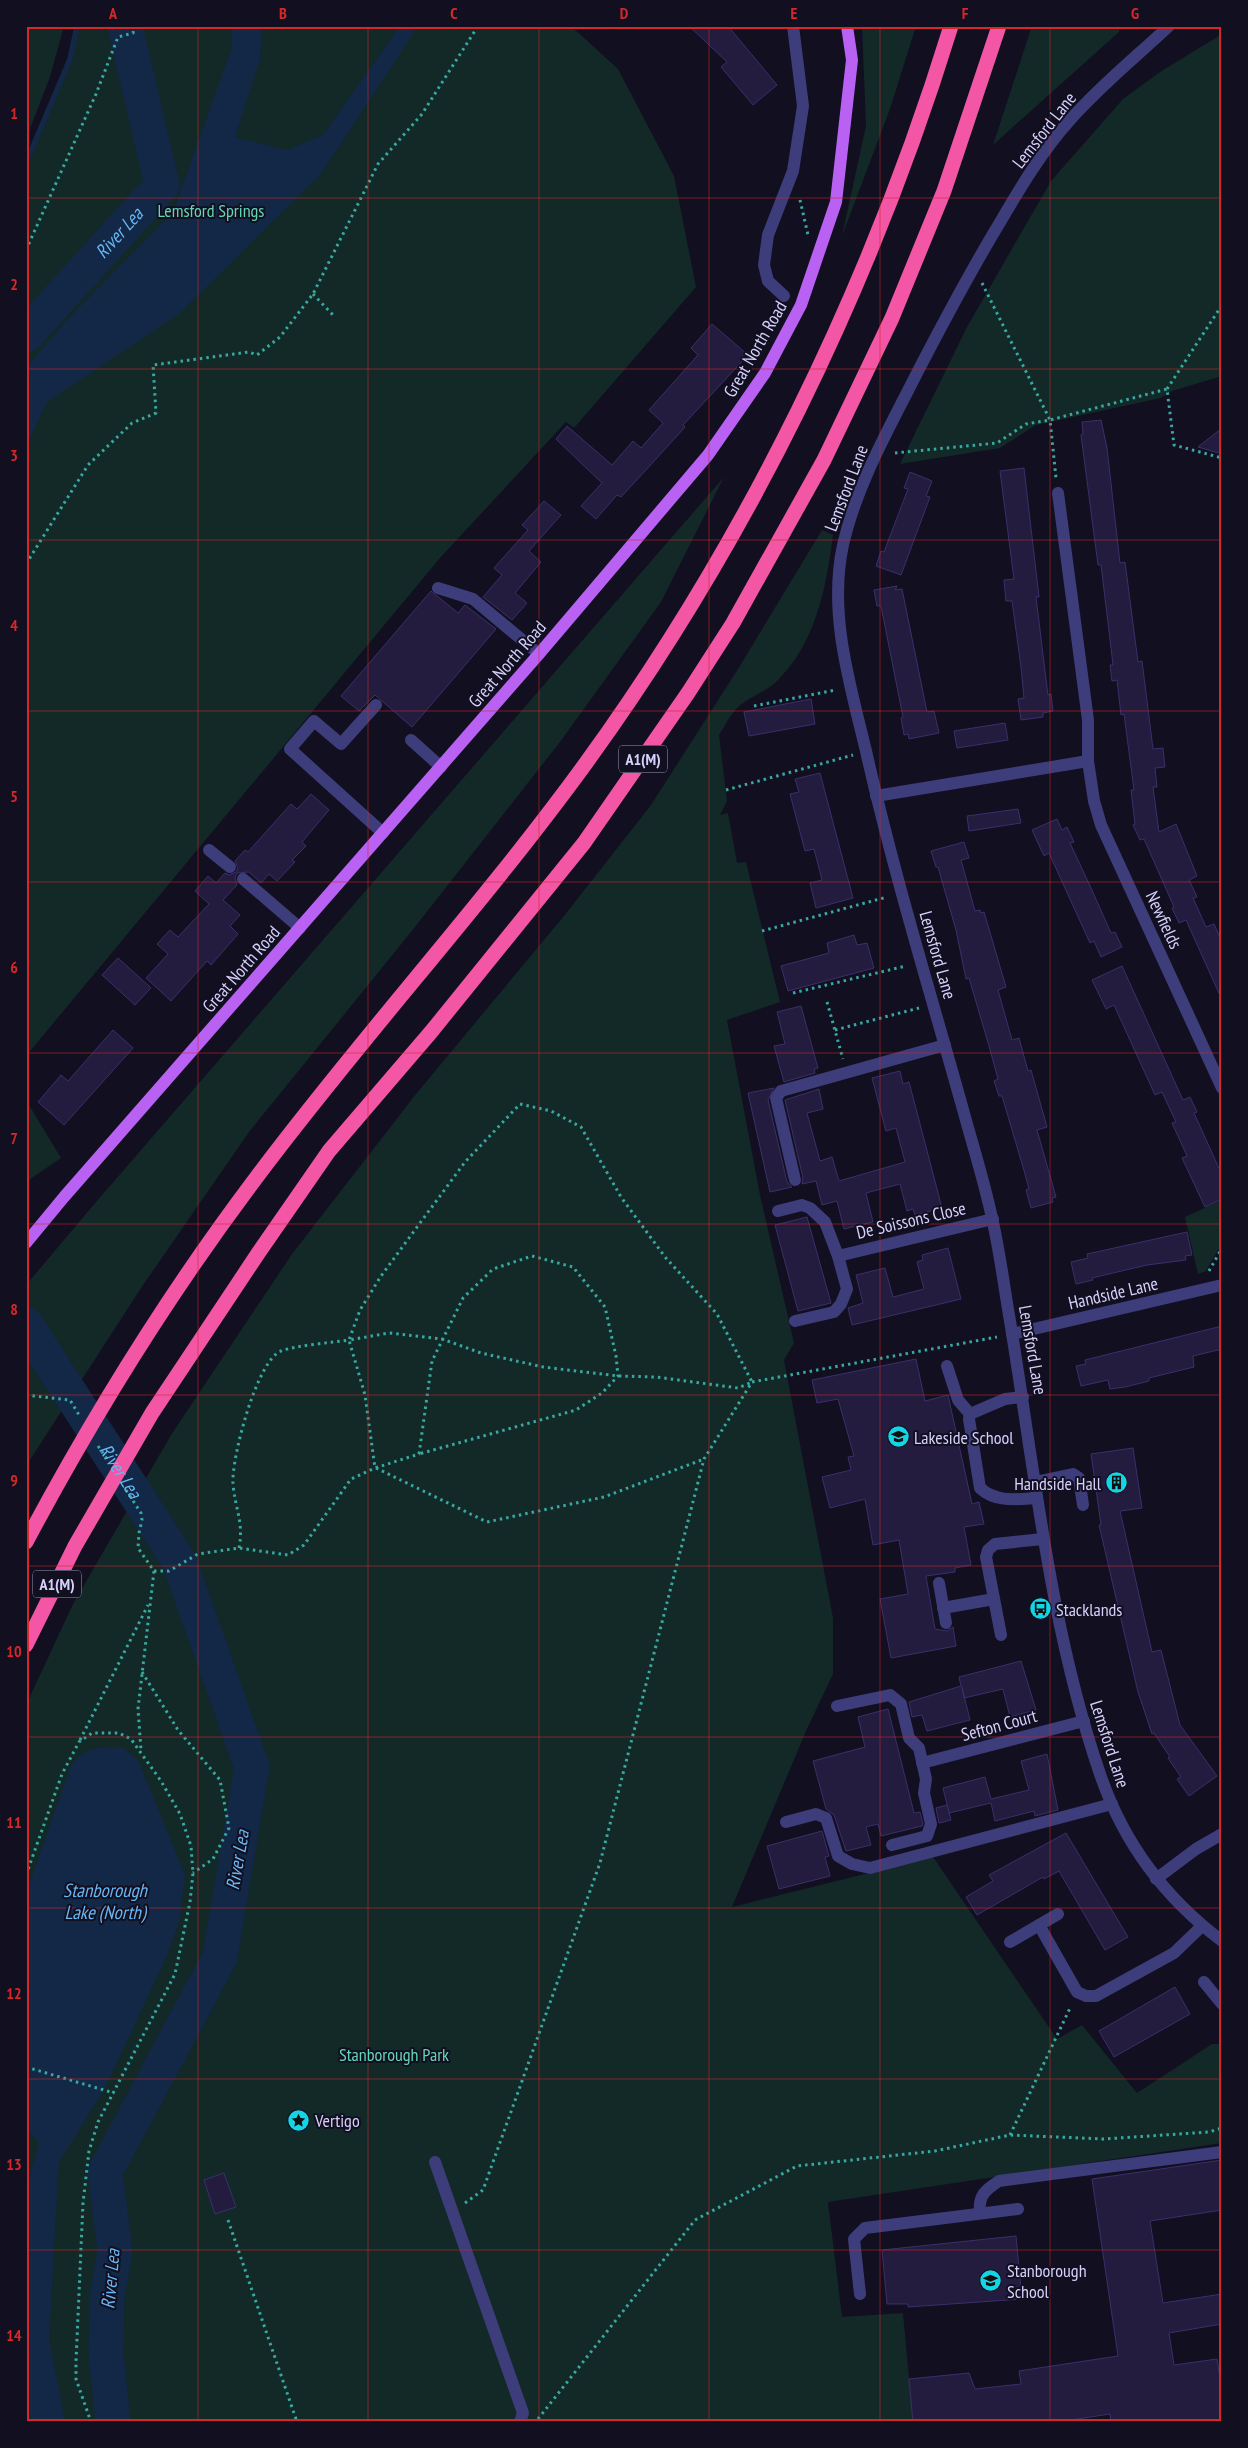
<svg xmlns="http://www.w3.org/2000/svg" width="1248" height="2448" font-family="'PT Sans Narrow',sans-serif">
<style>
.green{fill:#122928}
.water{fill:#122846}
.lines{fill:none;stroke-linecap:round;stroke-linejoin:round}
.stream{stroke:#122846;stroke-width:5.5}
.river{stroke:#122846;stroke-width:35}
.building{fill:#231c3f;stroke:#3a306a}
.path{stroke:#38a9a0;stroke-width:3;stroke-dasharray:2.5 4;stroke-linecap:butt}
.minor{stroke:#3e3d7b;stroke-width:12}
.major{stroke:#b961f2;stroke-width:12}
.highway{stroke:#f256a4;stroke-width:15}
.grid{fill:none;stroke:#d62828;stroke-width:1;stroke-opacity:0.55}
.labels{text-anchor:middle;dominant-baseline:central;stroke-width:4;stroke-linejoin:round;paint-order:stroke}
.shield{fill:#110f20;stroke:#9a97b9;stroke-width:1}
.shield-label{font-size:16px;font-weight:bold;fill:#d5d1fb}
.street-label{font-size:18px;fill:#d5d1fb;stroke:#110f20}
.park-label{font-size:18px;fill:#64d5b6;stroke:#110f20}
.poi-label{font-size:18px;fill:#d5d1fb;stroke:#110f20;text-anchor:start}
.water-label{font-size:19px;font-style:italic;fill:#68b6f3;stroke:#110f20}
.neatline{fill:none;stroke:#d62828;stroke-width:2}
.grid-label{font-size:16px;text-anchor:middle;font-weight:bold;fill:#d62828}
</style>
<rect width="100%" height="100%" fill="#110f20"/>
<g class="green">
<path d="M26 26H64L50 77 26 139Z"/>
<path d="M77 26H571L618 69 674 176 696 287 574 428 566 422 440 558 26 1056V163L70 59Z"/>
<path d="M862 26H916L890 109 842 236 866 126Z"/>
<path d="M1032 26H1120L1119 32 993 145Z"/>
<path d="M1222 34V376L1172 391 1161 398 1036 425 1000 448 900 464 967 327 1051 181 1123 99 1160 72Z"/>
<path d="M724 477 661 602 560 742 411 932 249 1132 141 1288 26 1466V1285L96 1202Z"/>
<path d="M822 530 833 535C826 588 816 644 775 683 764 692 750 697 739 706 731 713 725 726 719 735L727 801 720 815 728 813 737 863 746 862 780 1002 727 1020 760 1195 794 1343 784 1360 833 1618V1674L806 1731 732 1907 933 1857 1057 2039 1082 2025 1137 2093 1212 2044H1222V2143L828 2202 842 2317 903 2313 913 2422H26V1705L73 1604 171 1435 292 1254 416 1094 564 916 651 805 738 669Z"/>
<path d="M26 1100 61 1158 26 1182Z"/>
<path d="M1222 1200V1243L1206 1271 1198 1274 1185 1217Z"/>
</g>
<g class="water">
<path d="M232 26H262L260 59 235 137 287 150 323 135 400 26H418L321 174 179 314 47 402 26 446V368L63 324 173 212 232 47Z"/>
<path d="M122 1747 138 1760 185 1875 180 1918 166 1958 104 2090 59 2162 49 2339 65 2422H26V2190L39 2143 26 2128V1894L71 1765C88 1745 98 1748 122 1747Z"/>
</g>
<g class="lines">
<path class="stream" d="M26 163 70 59 77 26"/>
<g class="river">
<path id="s1" d="M26 335 162 185 127 35V26"/>
<path id="s2" d="M26 1325 179 1561 252 1767 220 1957 105 2172 115 2251 107 2296 106 2354 113 2422"/>
</g>
</g>
<g class="building">
<path d="M689 26H728L777 85 753 105 721 67 727 62Z"/>
<path d="M712 324 748 355 683 425 685 427 645 471 621 497 617 495 596 519 581 506 602 483 556 439 567 426 612 465 633 441 641 448 663 423 649 410 698 355 691 348Z"/>
<path d="M1101 420 1107 448 1120 563 1125 562 1138 662 1142 661 1153 749 1163 748 1165 767 1155 768 1157 787H1153L1159 832 1176 824 1197 876 1189 880 1197 897 1193 898 1206 927 1214 924 1222 942V1000L1186 920 1179 923 1172 908 1174 907 1144 839 1140 840 1133 825 1135 824 1131 790H1134L1124 714 1121 715 1117 680 1112 681 1110 665H1113L1109 631 1101 565H1098L1081 435 1083 434 1082 422Z"/>
<path d="M1222 428V454L1198 447Z"/>
<path d="M1024 468 1039 597H1036L1044 663 1048 695 1051 694 1053 711 1043 713V717L1021 720 1018 699 1024 698 1021 667 1012 601H1006L1004 580 1014 579 1000 471Z"/>
<path d="M910 472 932 481 926 496 930 497 901 575 876 566 881 551 884 552 908 489 904 488Z"/>
<path d="M544 501 561 515 529 551 541 562 515 593 527 603 512 620 483 597 502 575 494 568 528 530 522 525Z"/>
<path d="M897 586 895 590 902 589 927 712 934 711 939 733 909 739 908 734 904 735 901 718 903 717 881 606H877L874 590Z"/>
<path d="M431 591 458 613 465 605 496 629 412 727 375 695 359 711 341 696Z"/>
<path d="M811 699 815 724 749 736 744 712Z"/>
<path d="M1005 723 1008 740 957 748 954 731Z"/>
<path d="M820 773 853 898 816 908 810 883 822 880 814 849 805 851 790 794 799 792 795 779Z"/>
<path d="M311 794 329 810 302 842 306 846 292 860 295 862 277 881 269 874 261 883 249 872 237 873 235 878 237 885 223 900 240 915 230 926 238 934 211 965 207 961 171 1001 146 978 168 954 157 944 170 930 178 937 209 904 195 891 208 876 216 883 225 873 229 875 236 872 238 868 235 861 245 850 248 852 291 804 297 809Z"/>
<path d="M1018 809 1021 823 969 831 967 816Z"/>
<path d="M1057 819 1062 830 1067 827 1074 842 1070 843 1091 888 1111 933 1115 932 1122 947 1101 957 1094 941 1090 943 1049 853 1044 856 1032 830Z"/>
<path d="M964 842 969 858 961 860 975 911 980 910 981 913 984 912 1006 987 998 990 1012 1040 1019 1038 1028 1071 1031 1070 1047 1127 1037 1130 1056 1197 1052 1198 1053 1202 1031 1208 1026 1190 1029 1189 1025 1174 1002 1096H999L994 1081 998 1079 989 1046 969 978 966 979 956 930 938 867H936L931 851Z"/>
<path d="M854 935 857 945 867 943 874 968 788 991 781 966 829 953 827 943Z"/>
<path d="M118 958 151 988 135 1005 102 975Z"/>
<path d="M1122 966 1183 1100 1190 1097 1197 1112 1194 1113 1222 1175V1199L1205 1207 1182 1158 1187 1156 1172 1123 1176 1122 1162 1092 1155 1095 1114 1005 1106 1009 1092 980Z"/>
<path d="M801 1006 818 1068 814 1069 815 1073 784 1082 774 1046 785 1044 777 1012Z"/>
<path d="M113 1030 133 1048 64 1125 38 1102 61 1075 68 1081Z"/>
<path d="M900 1071 903 1084 909 1082 942 1208 915 1215 913 1209 907 1211 900 1184 866 1193 873 1222 844 1229 837 1201 822 1205 816 1181 802 1184 803 1178 785 1100 819 1089 823 1109 807 1113 820 1161 832 1157 839 1181 905 1162 896 1128 886 1131 872 1078Z"/>
<path d="M774 1088 768 1100 787 1182 792 1187 770 1192 748 1093Z"/>
<path d="M807 1217 831 1303 798 1311 775 1225Z"/>
<path d="M1187 1232 1192 1255 1185 1256 1186 1260 1147 1265 1092 1278 1093 1280 1076 1284 1071 1262 1088 1258 1087 1254Z"/>
<path d="M948 1248 961 1299 852 1325 848 1308 863 1303 856 1275 885 1268 893 1297 924 1289 917 1262 923 1260 922 1255Z"/>
<path d="M1222 1326V1349L1193 1356 1194 1367 1149 1378V1381L1125 1387 1110 1389 1108 1380 1081 1386 1076 1366 1086 1364 1085 1360Z"/>
<path d="M916 1359 925 1401 948 1395 972 1504 979 1502 984 1524 964 1527 971 1565 955 1568V1572L926 1576 935 1629 947 1631 953 1627 956 1646 891 1658 880 1599 908 1594 899 1540 873 1545 865 1499 830 1508 822 1477 851 1470 848 1457 854 1456 838 1399 817 1403 812 1380Z"/>
<path d="M1133 1448 1142 1508 1120 1511 1152 1652 1161 1650 1180 1725 1217 1776 1189 1796 1177 1779 1181 1777 1168 1758 1170 1757 1154 1733 1152 1734 1138 1692 1099 1525H1101L1091 1454Z"/>
<path d="M1021 1661 1036 1710 1010 1717 1003 1689 964 1698 962 1687 970 1720 927 1731 922 1715 912 1717 909 1702 961 1686 959 1677Z"/>
<path d="M888 1709 914 1813 920 1812 923 1824 922 1826 881 1836 878 1824 866 1827 871 1845 846 1851 834 1815 826 1809 813 1761 865 1747 858 1717Z"/>
<path d="M1047 1754 1058 1810 1035 1816 1034 1811 995 1821 991 1803 949 1813 943 1788 985 1777 991 1799 1029 1790 1021 1761Z"/>
<path d="M947 1805 951 1820 939 1823 936 1808Z"/>
<path d="M822 1831 829 1856 825 1857 830 1876 779 1889 767 1846Z"/>
<path d="M1066 1833 1128 1937 1105 1950 1059 1871 1044 1879 1043 1877 977 1915 966 1897 993 1881 989 1875Z"/>
<path d="M1175 1987 1190 2014 1114 2057 1099 2031Z"/>
<path d="M1222 2160V2210L1150 2221 1163 2303 1222 2294V2324L1169 2333 1174 2365 1217 2359 1222 2391V2422H1111L1110 2414 1058 2422H913L909 2379 969 2373 975 2389 1021 2384 1019 2371 1118 2356 1092 2179Z"/>
<path d="M224 2173 236 2207 215 2214 204 2180Z"/>
<path d="M1016 2236 1022 2299 908 2307V2304H887L882 2250Z"/>
</g>
<g class="lines">
<g class="path">
<path d="M800 200 808 235"/>
<path d="M26 250 96 94 118 37 133 33 135 26"/>
<path d="M982 283 1050 420 1056 478"/>
<path d="M313 294 333 315"/>
<path d="M1167 389 1222 305"/>
<path d="M895 453 997 443 1026 424 1050 420 1167 389 1174 445 1222 458"/>
<path d="M26 564 88 465 132 423 156 413 153 365 249 352 257 355 280 337 313 294 378 164 422 114 478 26"/>
<path d="M754 706 836 690"/>
<path d="M726 790 853 755"/>
<path d="M762 931 887 897"/>
<path d="M793 993 906 966"/>
<path d="M827 1002 843 1059"/>
<path d="M835 1030 919 1008"/>
<path d="M1209 1271 1222 1248"/>
<path d="M26 1395 70 1400 79 1415"/>
<path d="M98 1446 107 1459"/>
<path d="M376 1468 487 1522 604 1497 704 1459"/>
<path d="M126 1490 141 1513 142 1520 139 1533 138 1548 154 1571 138 1709 141 1750"/>
<path d="M239 1548C244 1523 235 1508 233 1484 231 1459 257 1360 281 1351 298 1345 330 1343 349 1340L360 1310 381 1276 465 1162 520 1104 551 1111 581 1127 621 1197 665 1257 717 1314 752 1382 738 1388 656 1377 618 1376 543 1367 481 1353 442 1339 389 1333 349 1340 365 1395 375 1468"/>
<path d="M154 1571H169L198 1554 239 1548 288 1555 304 1545 351 1479 375 1468 419 1454 432 1361 463 1298 493 1269 532 1256 573 1267 605 1307 616 1356 618 1376 602 1393 576 1410 419 1454"/>
<path d="M142 1672 178 1730 220 1780 229 1828 213 1859 193 1873"/>
<path d="M80 1740 148 1605"/>
<path d="M26 1875 62 1774 79 1742 92 1733H119L131 1739 161 1781 180 1814 191 1846 193 1873 190 1902 175 1974 98 2122 89 2151 83 2203 76 2361V2379L91 2422"/>
<path d="M26 2067 114 2093"/>
<path d="M1010 2135 1071 2006"/>
<path d="M465 2203 483 2190 600 1863 704 1459 752 1382 997 1337"/>
<path d="M228 2220 297 2422"/>
<path d="M538 2419 695 2220 797 2166 935 2151 1010 2135 1104 2139 1209 2132 1222 2128"/>
</g>
<g class="minor">
<path d="M1169 26C1136 57 1100 86 1070 120 1042 151 1020 188 999 224 970 272 944 321 918 371 890 427 857 483 843 545 828 614 850 684 866 751 893 871 929 988 962 1106 972 1143 984 1180 992 1218 1000 1252 1004 1287 1010 1321 1035 1473 1050 1628 1100 1774 1123 1842 1165 1898 1222 1941"/>
<path d="M784 296 768 281 764 265 768 235 793 171 803 106 793 26"/>
<path d="M1058 493 1088 720V761L1094 801 1101 825 1222 1088"/>
<path d="M438 588 473 599 539 654"/>
<path d="M376 705 341 744 314 721 290 749 383 833"/>
<path d="M411 740 441 767"/>
<path d="M876 796 1088 761"/>
<path d="M209 850 230 867"/>
<path d="M243 879 300 928"/>
<path d="M795 1180 776 1098 781 1091 945 1045"/>
<path d="M778 1211 802 1205 810 1208 825 1222 838 1256 847 1289 841 1304 834 1312 795 1321"/>
<path d="M838 1256 993 1219"/>
<path d="M1012 1334 1222 1285"/>
<path d="M947 1366 958 1400 970 1414"/>
<path d="M1023 1397 1005 1399 970 1414 969 1419 980 1488C996 1503 1018 1499 1037 1498"/>
<path d="M1035 1482 1073 1474 1079 1478 1083 1505"/>
<path d="M939 1583 946 1623"/>
<path d="M943 1608 994 1599"/>
<path d="M1001 1635 986 1557 988 1550 995 1544 1043 1539"/>
<path d="M837 1706 890 1695 901 1704 909 1738 919 1748 926 1779 924 1793 931 1824 927 1836 892 1845"/>
<path d="M922 1763 1084 1721"/>
<path d="M786 1822 816 1814 826 1818 838 1856 852 1864 870 1868 1112 1804"/>
<path d="M1156 1879 1196 1849 1222 1834"/>
<path d="M1039 1925 1077 1992 1086 1996H1096L1174 1953 1202 1926"/>
<path d="M1010 1942 1058 1914"/>
<path d="M1204 1982 1222 2004"/>
<path d="M435 2162 523 2413 520 2422"/>
<path d="M980 2213C978 2196 985 2190 999 2181L1222 2152"/>
<path d="M860 2294 854 2239 865 2228 1018 2209"/>
</g>
<path class="major" d="M26 1243 64 1197 539 654 708 455 765 373 801 305 836 202 852 60 847 26"/>
<g class="highway">
<path d="M26 1542C93 1416 170 1292 256 1178 362 1036 482 906 586 763 747 541 870 289 951 26"/>
<path d="M26 1645 75 1546 152 1413 259 1252 329 1151 431 1032 584 843 688 693 733 623 824 460 892 318 944 191 999 26"/>
</g>
</g>
<path class="grid" d="M198 26V2422M368 26V2422M539 26V2422M709 26V2422M880 26V2422M1050 26V2422M26 198H1222M26 369H1222M26 540H1222M26 711H1222M26 882H1222M26 1053H1222M26 1224H1222M26 1395H1222M26 1566H1222M26 1737H1222M26 1908H1222M26 2079H1222M26 2250H1222"/>
<defs>
<symbol id="school-disc" viewBox="-11 -11 22 22"><circle r="9.5" fill="#12d6e6" stroke="#110f20"/><path d="M0-5L7-2L0 1L-7-2ZM-4 1L0 2.5L4 1V4Q0 6-4 4Z" fill="#111"/></symbol>
<symbol id="building-disc" viewBox="-11 -11 22 22"><circle r="9.5" fill="#12d6e6" stroke="#110f20"/><path d="M-4-6H4V6H1V3H-1V6H-4ZM-2.5-4.3h1.7v1.8h-1.7ZM.8-4.3h1.7v1.8H.8ZM-2.5-1h1.7V.8h-1.7ZM.8-1h1.7V.8H.8Z" fill="#111"/></symbol>
<symbol id="bus-disc" viewBox="-11 -11 22 22"><circle r="9.5" fill="#12d6e6" stroke="#110f20"/><path d="M-5-6H5V4H4V6H2V4H-2V6H-4V4H-5ZM-3.5-4V0h7V-4ZM-3.5 1.2v1.5H-2V1.2ZM2 1.2v1.5H3.5V1.2Z" fill="#111"/></symbol>
<symbol id="sight-disc" viewBox="-11 -11 22 22"><circle r="9.5" fill="#12d6e6" stroke="#110f20"/><path d="M0-6L1.8-2.2L6-1.7L2.9 1.2L3.7 5.4L0 3.3L-3.7 5.4L-2.9 1.2L-6-1.7L-1.8-2.2Z" fill="#111"/></symbol>
</defs>
<g fill-rule="evenodd">
<use href="#school-disc" x="886" y="1424" width="25" height="25"/>
<use href="#building-disc" x="1104" y="1470" width="25" height="25"/>
<use href="#bus-disc" x="1028" y="1596" width="25" height="25"/>
<use href="#sight-disc" x="286" y="2108" width="25" height="25"/>
<use href="#school-disc" x="978" y="2268" width="25" height="25"/>
</g>
<g class="labels">
<g class="shield">
<rect x="619" y="745.5" width="48" height="27" rx="4"/>
<rect x="33" y="1570.5" width="48" height="27" rx="4"/>
</g>
<g class="shield-label">
<text x="643" y="759">A1(M)</text>
<text x="57" y="1584">A1(M)</text>
</g>
<g class="street-label">
<text transform="translate(1044 130) rotate(-52)">Lemsford Lane</text>
<text transform="translate(755 349) rotate(-60)">Great North Road</text>
<text transform="translate(846 488) rotate(-69)">Lemsford Lane</text>
<text transform="translate(507 664) rotate(-49)">Great North Road</text>
<text transform="translate(1164 920) rotate(65)">Newfields</text>
<text transform="translate(938 955) rotate(74)">Lemsford Lane</text>
<text transform="translate(241 969) rotate(-49)">Great North Road</text>
<text transform="translate(911 1220) rotate(-13)">De Soissons Close</text>
<text transform="translate(1113 1293) rotate(-13)">Handside Lane</text>
<text transform="translate(1033 1350) rotate(80)">Lemsford Lane</text>
<text transform="translate(999 1725) rotate(-15)">Sefton Court</text>
<text transform="translate(1110 1744) rotate(72)">Lemsford Lane</text>
</g>
<g class="park-label">
<text x="211" y="210">Lemsford Springs</text>
<text x="394" y="2054">Stanborough Park</text>
</g>
<g class="poi-label">
<text x="914" y="1437">Lakeside School</text>
<text x="1101" y="1483" text-anchor="end">Handside Hall</text>
<text x="1056" y="1609">Stacklands</text>
<text x="315" y="2120">Vertigo</text>
<text x="1007" y="2270">Stanborough<tspan x="1007" dy="21">School</tspan></text>
</g>
<g class="water-label">
<text stroke="none"><textPath href="#s1" startOffset="138">River Lea</textPath></text>
<text stroke="none"><textPath href="#s2" startOffset="174">River Lea</textPath></text>
<text transform="translate(237 1860) rotate(-80)">River Lea</text>
<text x="105" y="1890">Stanborough<tspan x="105" dy="22">Lake (North)</tspan></text>
<text transform="translate(110 2279) rotate(-85)">River Lea</text>
</g>
</g>
<rect width="1248" height="2448" fill="none" stroke="#110f20" stroke-width="55"/>
<rect x="28" y="28" width="1192" height="2392" class="neatline"/>
<g class="grid-label">
<text x="113" y="19">A</text>
<text x="283" y="19">B</text>
<text x="454" y="19">C</text>
<text x="624" y="19">D</text>
<text x="794" y="19">E</text>
<text x="965" y="19">F</text>
<text x="1135" y="19">G</text>
<text x="14" y="119">1</text>
<text x="14" y="290">2</text>
<text x="14" y="461">3</text>
<text x="14" y="631">4</text>
<text x="14" y="802">5</text>
<text x="14" y="973">6</text>
<text x="14" y="1144">7</text>
<text x="14" y="1315">8</text>
<text x="14" y="1486">9</text>
<text x="14" y="1657">10</text>
<text x="14" y="1828">11</text>
<text x="14" y="1999">12</text>
<text x="14" y="2170">13</text>
<text x="14" y="2341">14</text>
</g>
</svg>
